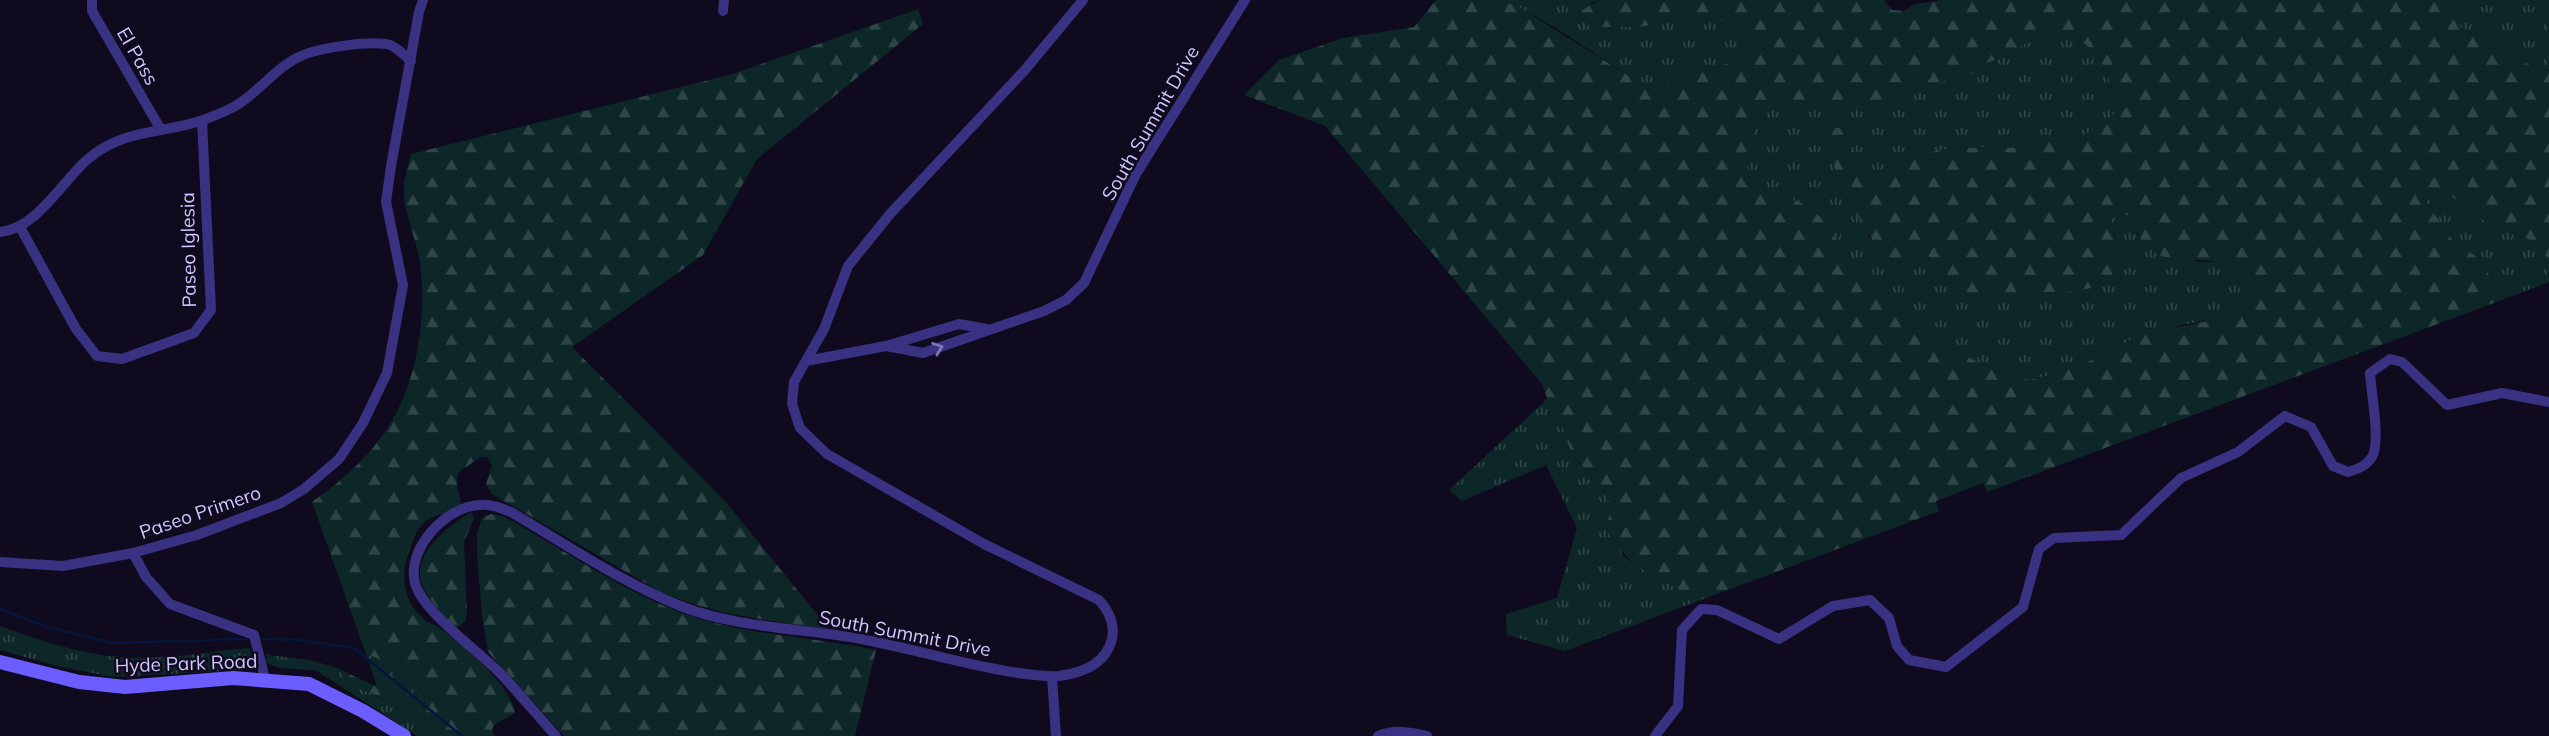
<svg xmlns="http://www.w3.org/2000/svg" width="2549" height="736" font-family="Mulish,sans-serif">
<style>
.grass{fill:url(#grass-tufts)}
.forest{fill:url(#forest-firs);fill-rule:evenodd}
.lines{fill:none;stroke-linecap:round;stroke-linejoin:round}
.stream{stroke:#05153c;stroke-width:2.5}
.street{stroke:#393181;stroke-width:10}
.secondary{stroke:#6c5dff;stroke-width:14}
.oneway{stroke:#7d74ba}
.labels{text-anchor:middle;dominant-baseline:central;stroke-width:5;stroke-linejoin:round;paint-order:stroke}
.street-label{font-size:19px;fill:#d1c6ff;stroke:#0f0a1d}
</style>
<defs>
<pattern id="grass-tufts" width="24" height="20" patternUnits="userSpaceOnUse" patternTransform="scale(1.75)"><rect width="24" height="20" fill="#0d2728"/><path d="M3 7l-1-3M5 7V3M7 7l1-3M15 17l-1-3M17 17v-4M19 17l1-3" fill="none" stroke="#2f4548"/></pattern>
<pattern id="forest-firs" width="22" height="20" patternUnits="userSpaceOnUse" patternTransform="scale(1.75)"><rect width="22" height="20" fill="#0d2728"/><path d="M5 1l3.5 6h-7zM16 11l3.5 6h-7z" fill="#2f4548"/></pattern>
</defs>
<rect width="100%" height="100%" fill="#0f0a1d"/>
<g class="grass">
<path d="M1499 0H1600L1591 3 1590 27H1641L1685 17 1703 16 1743 26 1753 41 1748 49 1729 63 1658 85 1645 86C1597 58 1552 19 1499 0Z"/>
<path d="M2450 0H2549V70C2526 68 2513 53 2495 42 2484 35 2469 36 2460 26 2454 18 2451 9 2450 0Z"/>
<path d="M2043 37C2053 38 2067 37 2077 40 2102 49 2111 85 2119 107L2107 123 2082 136 2009 148 1999 146 1939 150 1900 161 1872 174 1860 171 1855 160 1830 155 1871 240 1913 265V243L1922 239 1933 268 1992 295 2074 291 2119 257 2111 220 2118 213 2129 216 2138 236 2198 262H2219L2238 267 2255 277 2257 290 2246 303 2219 319 2186 324 2130 340 2110 353 2084 363 2048 376 2029 380 1994 370 1944 345 1881 286 1848 265 1835 236 1774 193 1754 185 1748 174 1746 156 1753 131 1769 111 1795 100 1828 107 1857 108 1913 88 1973 74 1982 65 2005 56 2022 45Z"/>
<path d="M2433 189 2443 190 2486 222 2531 240 2549 260V282L2499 301 2498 290 2480 259 2453 241 2426 202 2427 194Z"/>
<path d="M1543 403 1563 428 1569 447 1579 463 1603 487 1612 509 1622 555 1653 576 1701 600 1565 651 1507 635 1506 614 1557 598 1577 528 1546 465 1462 501 1449 490Z"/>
<path d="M0 626C39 640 79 654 120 657 163 661 207 651 250 648L252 660 250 666 241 670 113 677 57 666 0 650Z"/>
<path d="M267 651 269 655 310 660 337 668 350 683 384 700 411 697 409 689 398 682 385 667 369 662 366 654C383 659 422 682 425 700L418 707 416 712 436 730 437 734 436 736H417L317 671C301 667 279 672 266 662Z"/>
</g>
<g class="forest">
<path d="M1436 0H1499L1519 7 1645 86 1658 85 1729 63 1748 49 1752 40 1742 26 1703 16 1684 17 1641 27H1590L1583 20 1581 11 1600 0H1884L1892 10 1904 11 1916 4 1942 0H2450C2451 9 2454 18 2460 26 2467 35 2480 35 2490 39 2512 48 2522 68 2549 70V260L2531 240 2486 222 2443 190 2433 189 2427 194 2426 202 2453 241 2480 259 2498 290 2499 301 1987 492 1983 483 1936 501 1939 511 1701 600C1664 581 1624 567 1605 527L1612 509 1603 487 1579 463 1569 447 1563 428 1543 403 1547 398 1542 384 1325 126 1244 95 1279 60 1343 38 1414 27ZM2043 38C2053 38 2067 37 2077 40 2102 49 2111 85 2119 107L2107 123 2082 136 2009 148 1999 146 1939 150 1900 161 1872 174 1860 171 1843 128H1829C1827 137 1827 145 1830 155 1837 179 1875 256 1897 267 1898 268 1907 269 1908 269L1913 265V243L1922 239 1933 268 1946 279 1966 292 1992 295 2074 291 2097 287 2110 281 2119 257 2111 220 2119 213 2129 216C2152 270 2172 256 2219 262 2232 264 2243 270 2255 277L2257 290 2246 303 2219 319 2146 333 2130 340 2110 353 2084 363 2048 376 2029 380 1994 370 1944 345 1881 286 1848 265 1835 236 1819 216 1800 202 1754 185 1748 174 1746 156 1753 131 1769 111 1795 100 1828 107 1857 108 1913 88 1973 74 1982 65 2005 56 2022 45Z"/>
<path d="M918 9 923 24 757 159 703 255 572 347 725 501 829 629C770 621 713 615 659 591L492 494 486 484 492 465 487 457C479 457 478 459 472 463 469 466 465 467 462 469 450 480 463 494 460 507 450 513 436 514 426 521 416 528 414 539 410 549 400 572 402 601 423 618 428 623 436 625 441 629 464 647 511 684 515 713L494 725 492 730 494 736H436V730L416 712 417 707 425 699C422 682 383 659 366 654L312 502C338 483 363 463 382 436 417 388 427 322 420 263 417 240 406 219 404 196 403 181 408 168 411 154L733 74Z"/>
<path d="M471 512 474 518 464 542 467 612 466 621 458 627 454 626C444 616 431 603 425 591 406 557 446 528 471 512Z"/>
<path d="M491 514 503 516C562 548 619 590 682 613 744 635 812 637 876 650L855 736H564L488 652 482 615 477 555V533L482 518Z"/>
<path d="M369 662 385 667 398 682 409 689 411 697 407 701 398 704 389 702 350 683 337 668 377 687Z"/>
</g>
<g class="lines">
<g class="stream">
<path d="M0 609 44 626 112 643 247 639"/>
<path d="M263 639 299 640 354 648 462 736"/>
</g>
<g class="street">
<path d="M92 0V11L160 128"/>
<path d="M723 11 724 0"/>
<path d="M20 227 76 329 97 356 122 359 194 333 211 310 202 121"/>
<path d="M0 232C37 229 62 181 88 159 124 128 164 134 203 120 214 116 227 111 237 105 260 91 276 67 301 56 318 48 371 40 390 45 398 48 405 56 411 61"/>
<path d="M886 346 923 353 1044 311 1066 300 1084 283 1136 174 1245 0"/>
<path d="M806 361 886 346 959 324 987 329"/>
<path d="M133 553 146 577 170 604 254 635 265 679"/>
<path d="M0 562 63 566 133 553 197 535 281 503 304 489 339 459 363 423 387 373 403 285 386 202 391 166 419 12 423 0"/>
<path d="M1052 676 1056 736"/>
<path d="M556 736C537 715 519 693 499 672 477 650 422 611 415 583 406 549 446 506 480 505 491 504 501 508 511 512 567 545 623 583 683 607 741 629 806 628 866 640 913 649 959 663 1006 671 1024 674 1041 677 1059 676 1082 673 1106 664 1112 639 1115 624 1109 611 1099 600L984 544 827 454 800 428 792 404 794 382 824 329 848 266 890 214 1024 71 1083 0"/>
<path d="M1378 736C1394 729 1411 732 1427 736"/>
<path d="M1655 736 1678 706 1682 630 1701 609 1717 610 1779 639 1833 606 1870 600 1889 618 1897 646 1909 660 1946 667 2023 607 2039 549 2054 538 2121 535 2181 478 2238 452 2285 416 2311 427 2333 466 2348 472C2358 469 2366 466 2372 457 2381 443 2371 392 2370 373L2390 359 2402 362 2447 405 2502 393 2549 402"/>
</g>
<path class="secondary" d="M0 662 79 682 125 687 233 678 309 684 363 711 404 736"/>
</g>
<defs><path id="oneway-chevron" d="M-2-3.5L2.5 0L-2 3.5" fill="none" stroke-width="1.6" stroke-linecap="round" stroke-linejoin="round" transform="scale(1.75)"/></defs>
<use class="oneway" href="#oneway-chevron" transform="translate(938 348) rotate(-20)"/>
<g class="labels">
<g class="street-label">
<text transform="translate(138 56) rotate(60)">El Pass</text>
<text transform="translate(1150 123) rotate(-60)">South Summit Drive</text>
<text transform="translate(188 250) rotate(-91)">Paseo Iglesia</text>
<text transform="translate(200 512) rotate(-19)">Paseo Primero</text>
<text transform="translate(905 633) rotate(11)">South Summit Drive</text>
<text transform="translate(186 663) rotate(-2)">Hyde Park Road</text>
</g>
</g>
</svg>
